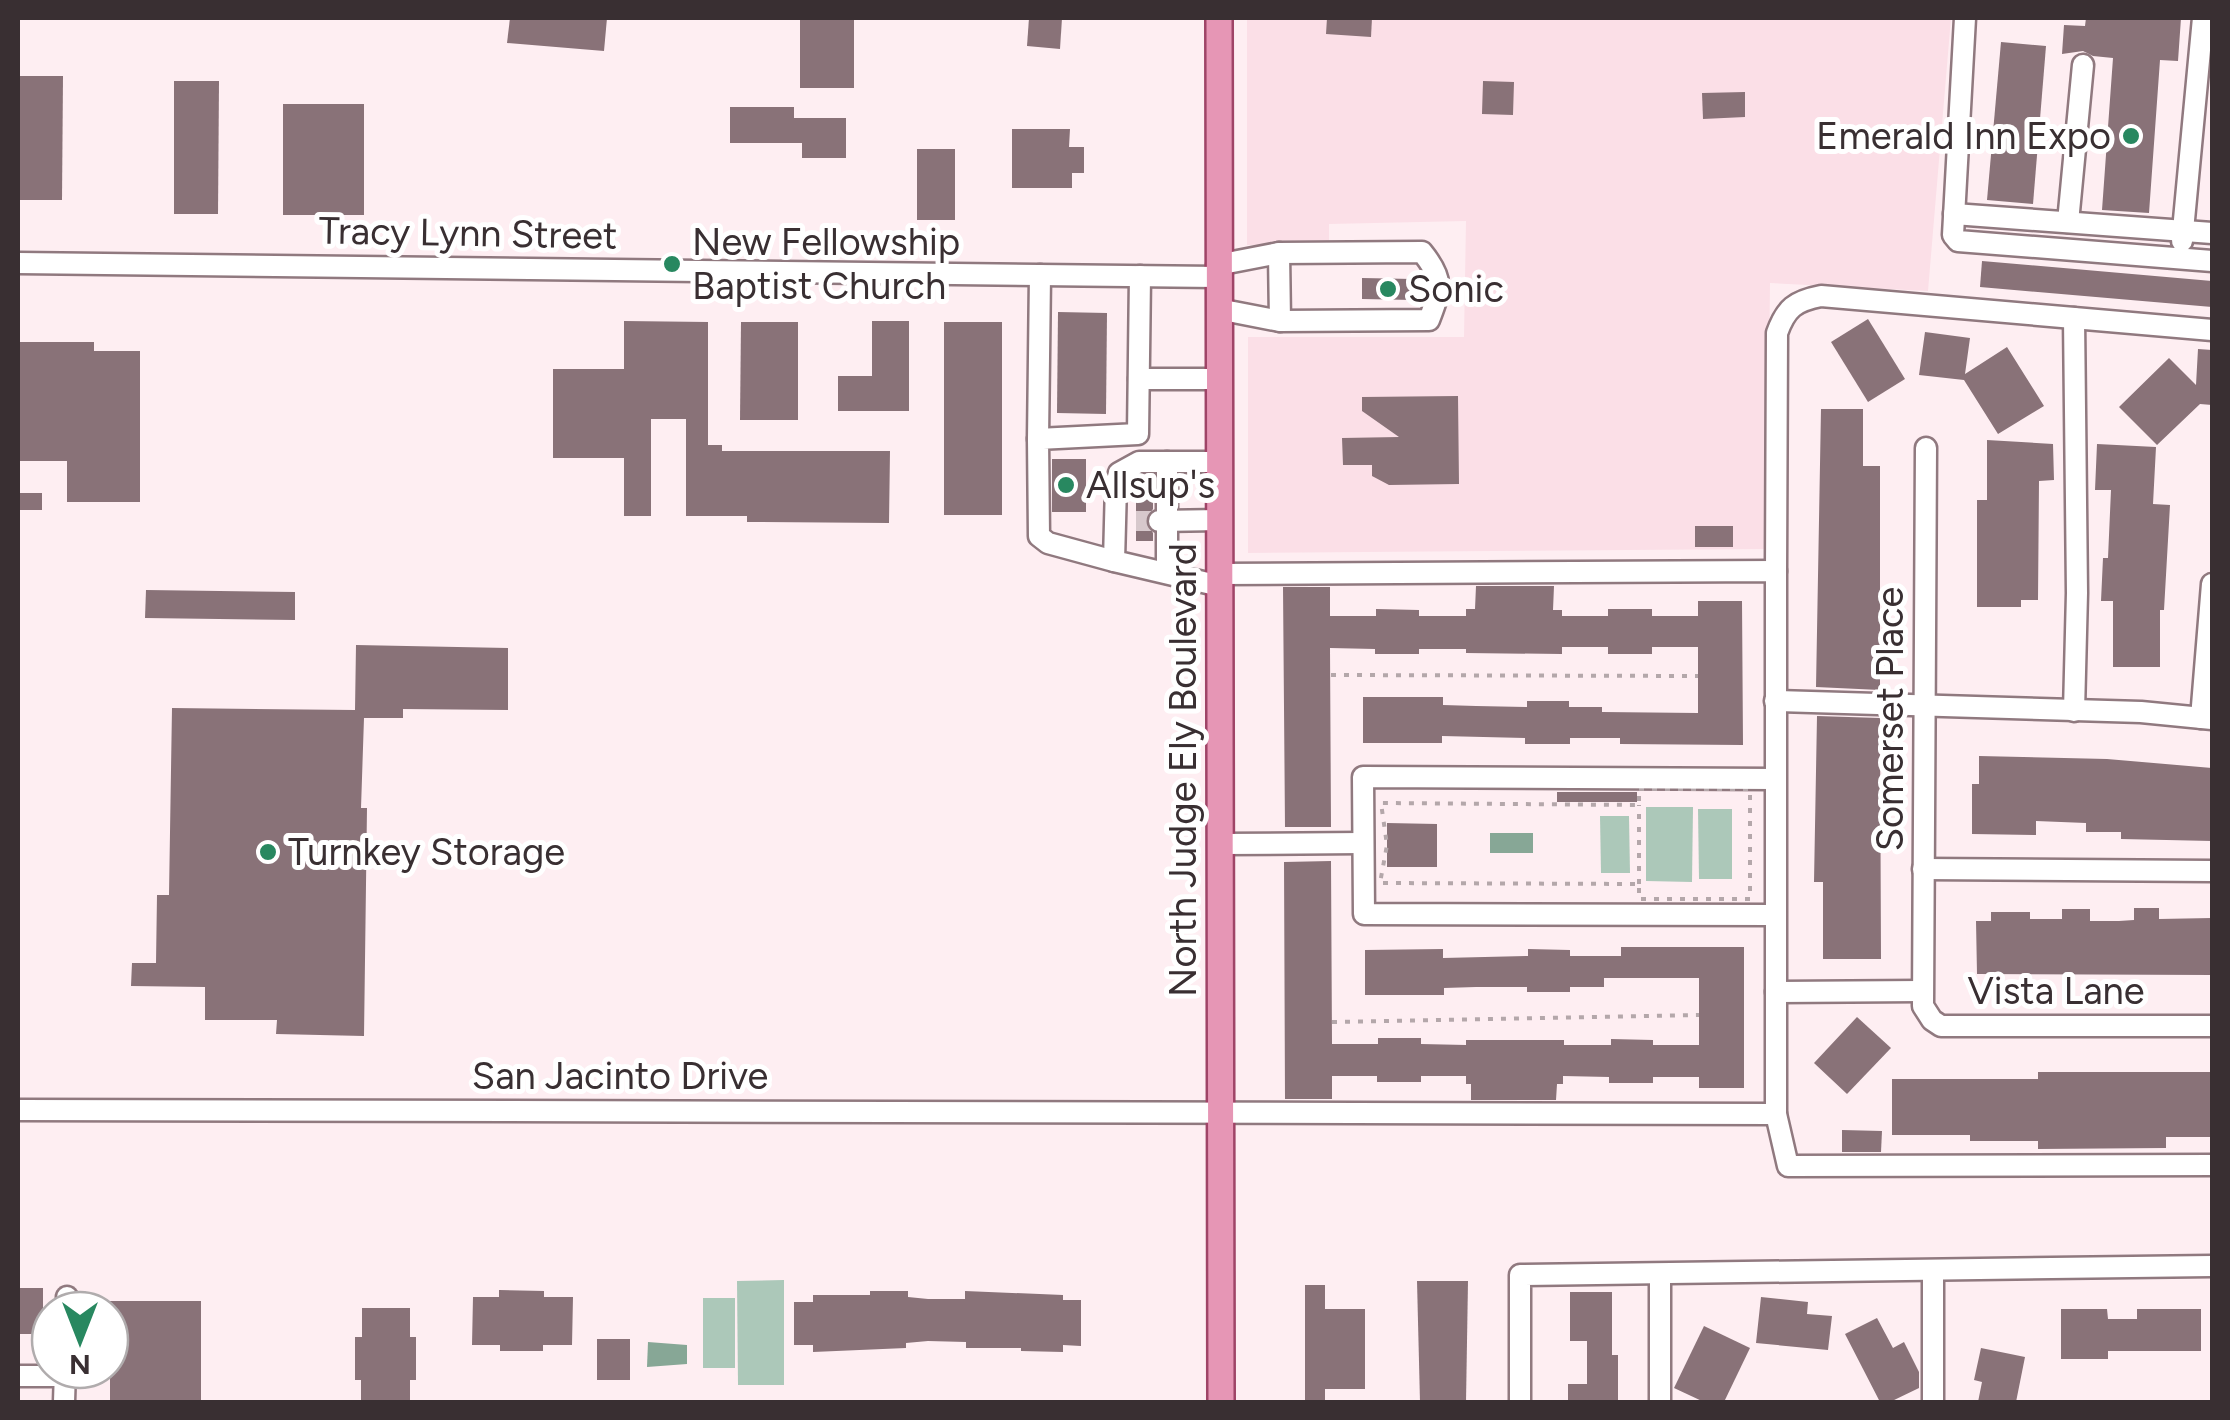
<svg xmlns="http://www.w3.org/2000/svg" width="2230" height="1420" font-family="Figtree,sans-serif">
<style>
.built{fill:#fbdfe7}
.green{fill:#acc8b9}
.water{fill:#87a796}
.building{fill:#897278}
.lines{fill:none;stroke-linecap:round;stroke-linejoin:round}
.minor-tunnel{stroke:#d7c8cc;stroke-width:20;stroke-dasharray:20 10;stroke-linecap:butt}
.minor-casing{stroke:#90797f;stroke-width:25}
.major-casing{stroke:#9f4467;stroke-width:30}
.path{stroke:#b4a7aa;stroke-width:4;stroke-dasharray:5 8;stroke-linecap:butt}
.minor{stroke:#fff;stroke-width:20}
.major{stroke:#e696b5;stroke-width:25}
.poi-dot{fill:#288860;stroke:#fff;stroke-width:4}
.labels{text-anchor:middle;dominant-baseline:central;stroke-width:10;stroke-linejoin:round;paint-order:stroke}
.poi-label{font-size:38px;fill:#392f32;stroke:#fff;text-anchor:start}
.street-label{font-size:38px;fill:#392f32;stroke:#fff}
</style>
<rect width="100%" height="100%" fill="#feeef2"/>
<path class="built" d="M1247 18H1951L1928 291 1770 283 1767 549 1248 553V337H1464L1466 221 1329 224V244L1247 245Z"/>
<g class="green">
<path d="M1646 807H1693L1692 882 1646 881Z"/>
<path d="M1698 809H1732V879H1699Z"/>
<path d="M1600 816H1629L1630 873H1601Z"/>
<path d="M784 1280V1385H738L737 1281Z"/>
<rect x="703" y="1298" width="32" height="70"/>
</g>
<g class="water">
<rect x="1490" y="833" width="43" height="20"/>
<path d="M648 1342 687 1345V1364L647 1367Z"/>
</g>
<g class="building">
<path d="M510 18H607L604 51 507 43Z"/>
<rect x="800" y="18" width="54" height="70"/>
<path d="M1029 18H1062L1060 49 1027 46Z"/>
<path d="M1327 18H1372L1371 37 1326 34Z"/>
<path d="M2086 18H2181L2178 61 2160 60 2149 213 2102 210 2113 58 2093 56 2083 51 2062 54 2064 25 2085 26Z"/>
<path d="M2001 42 2046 46 2033 204 1987 200Z"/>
<path d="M18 76H63L62 200H18Z"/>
<path d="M174 81H219L218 214H174Z"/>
<path d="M1483 81 1514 82 1513 115 1482 114Z"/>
<path d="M1745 92V117L1703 119 1702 93Z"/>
<rect x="283" y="104" width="81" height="111"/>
<path d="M730 107H794V118H846V158H802V143H730Z"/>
<path d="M1012 129H1070L1069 147H1084V173H1072V188H1012Z"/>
<rect x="917" y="149" width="38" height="71"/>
<path d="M1982 261 2212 281V307L1980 287Z"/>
<path d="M1362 278 1413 279V300L1362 299Z"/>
<path d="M1058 312 1107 313 1106 414 1057 413Z"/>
<path d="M1868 319 1905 379 1868 402 1831 342Z"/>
<path d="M624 321 708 322V445H722V451H890L889 523 747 522V516H686V419H651V516H624V458H553V369H624Z"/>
<path d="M872 321H909V411H838V376H872Z"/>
<path d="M741 322H798V420H740Z"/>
<rect x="944" y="322" width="58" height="193"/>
<path d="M1925 332 1970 338 1965 374 2007 347 2044 406 1998 434 1964 380 1919 375Z"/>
<path d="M18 342H94V351H140V502H67V461H18Z"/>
<path d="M2198 349 2212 350V405L2200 404 2157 445 2119 407 2169 358 2196 385Z"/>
<path d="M1458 396 1459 484 1389 485 1372 476V465H1343L1342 438 1399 437 1362 411V397Z"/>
<path d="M1821 409H1863V466H1880V690L1816 687Z"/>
<path d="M1987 440 2053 444 2054 480 2039 481 2038 600H2021V607H1977V500H1987Z"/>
<path d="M2097 444 2156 447 2153 504 2170 505 2164 610H2160V667H2113V601H2101L2103 558H2108L2111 490H2095Z"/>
<rect x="1052" y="459" width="34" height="53"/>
<rect x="18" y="493" width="24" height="17"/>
<path d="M1136 494H1153V509L1145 520 1153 533V541H1136Z"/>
<rect x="1695" y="526" width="38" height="21"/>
<path d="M1476 586H1554L1553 610H1562V616H1608V609H1652V616H1698V601H1742L1743 745 1620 744V738H1570V744H1525V738L1442 736V743H1363V697H1443V705L1476 706 1527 707V701H1569V707H1602V712L1698 713V647H1652V654H1608V647H1562V654L1466 653V649H1419V654H1375V649L1330 648 1331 827H1285L1283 587H1330V616H1376V609L1419 610V616H1466V609H1475Z"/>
<path d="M146 590 295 592V620L145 618Z"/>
<path d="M356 645 508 648V710L403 709V718H364L361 808H367L364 1036 276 1034 277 1020H205V987L131 986 132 963H156L157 895H169L172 708 355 710Z"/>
<path d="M1817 716 1880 718 1881 959H1823V882H1814Z"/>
<path d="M1979 756 2107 759 2212 768V841L2121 839V832H2086V823L2036 821V835L1972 834V784H1979Z"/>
<rect x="1557" y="792" width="80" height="10"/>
<path d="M1387 823 1437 824V867H1387Z"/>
<path d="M1331 861 1332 1044H1378V1038H1421V1044L1466 1045V1040H1564V1045H1611V1039L1653 1040V1045H1699V978H1604V987H1570V992H1527V987H1476L1444 988V995H1365V950L1443 949V958L1528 956V949L1570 950V956H1621V947H1744V1088H1699V1077H1653V1083H1609V1077L1563 1076V1084H1557L1556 1100H1471V1084H1466V1076H1421V1082H1377V1076H1332V1099H1285L1284 862Z"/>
<path d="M2134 908H2159V919L2212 918V975L1977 974 1976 921H1991V912H2030V919H2062V909H2090V921H2119L2134 920Z"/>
<path d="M1857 1017 1891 1048 1847 1094 1814 1063Z"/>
<path d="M2038 1072H2212V1137H2166V1148L2038 1149V1141H1970V1135H1892V1079H2038Z"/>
<path d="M1842 1130 1882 1131 1881 1152H1842Z"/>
<path d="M1417 1281H1468L1466 1402H1420Z"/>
<path d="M1305 1285H1325V1309H1365V1389H1325V1402H1305Z"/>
<rect x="18" y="1288" width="25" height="46"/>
<path d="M499 1290 544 1291V1297H573L572 1345H543V1351H500V1345H472L473 1297H499Z"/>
<path d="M870 1291H908V1297L928 1299H965V1291L1063 1295V1300H1081V1346L1063 1345V1352L1021 1351V1348H966V1342L928 1341 906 1343V1348L813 1352V1345H794V1302H813V1295H870Z"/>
<path d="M1570 1292H1612V1355H1618V1402H1568V1384H1587V1341H1570Z"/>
<path d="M1761 1297 1808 1302 1807 1314 1832 1316 1828 1350 1756 1343Z"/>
<rect x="110" y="1301" width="91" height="101"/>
<path d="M362 1308H410V1337H416V1380H410V1402H361V1380H355V1337H362Z"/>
<path d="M2061 1309H2107L2108 1319H2137V1309H2201V1351H2108V1359H2061Z"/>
<path d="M1877 1318 1893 1348 1904 1342 1919 1372V1388L1890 1402H1880L1845 1334Z"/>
<path d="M1704 1326 1750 1348 1724 1402H1704L1674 1388Z"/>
<rect x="597" y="1339" width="33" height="41"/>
<path d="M1981 1348 2025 1357 2016 1402H1978L1982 1382 1974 1380Z"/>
</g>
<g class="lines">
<path class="minor-tunnel" d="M1136 521H1159"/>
<defs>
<g id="minor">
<path d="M1965 18 1953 235 1958 241 2212 261"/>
<path d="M1954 214 2212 233"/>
<path d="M2068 222 2083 65"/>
<path d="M2182 241 2203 18"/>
<path d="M1279 253 1280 321"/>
<path d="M18 263 1217 277"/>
<path d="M1217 265 1279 253 1422 252C1444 279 1441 289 1429 320L1280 321 1218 309"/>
<path d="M2074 318 2077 593 2074 711"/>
<path d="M1139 379H1218"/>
<path d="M1038 439 1040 275"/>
<path d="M1926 448 1923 1006 1932 1020 1941 1026H2212"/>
<path d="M1219 462H1139L1119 473 1116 485 1114 561 1220 586"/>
<path d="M1159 521 1220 520"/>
<path d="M1114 561 1048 543 1039 536 1038 439 1138 434 1140 276"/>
<path d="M1776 571 1777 333C1786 308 1795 301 1821 296L2212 330"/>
<path d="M1167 573V462"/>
<path d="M1220 574 1776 571V1114L1788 1166 2212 1165"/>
<path d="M1775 701 2141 712 2212 719"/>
<path d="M2201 718 2212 584"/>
<path d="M1775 779 1363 777 1364 914 1775 915"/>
<path d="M1221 844 1363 843"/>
<path d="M1923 869 2212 871"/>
<path d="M1776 992 1922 991"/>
<path d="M18 1110 1776 1114"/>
<path d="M1933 1271V1402"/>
<path d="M67 1310V1297"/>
<path d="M18 1376H65"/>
<path d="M64 1402 65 1370"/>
<path d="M1520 1402V1275L2212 1266"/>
<path d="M1660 1402V1275"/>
</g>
<path id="major" d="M1219 18 1221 1402"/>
</defs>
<use href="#minor" class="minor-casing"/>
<use href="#major" class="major-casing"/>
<g class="path">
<path d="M1331 675 1698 676"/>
<path d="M1639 789H1750V899H1639V884L1380 883 1387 845 1381 803 1639 805Z"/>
<path d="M1639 884V805"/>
<path d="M1332 1022 1699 1015"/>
</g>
<use href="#minor" class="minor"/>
<use href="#major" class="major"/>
</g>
<g class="poi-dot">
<circle cx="2131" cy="136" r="10"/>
<circle cx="672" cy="264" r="10"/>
<circle cx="1388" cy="289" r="10"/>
<circle cx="1066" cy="485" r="10"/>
<circle cx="268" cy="852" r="10"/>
</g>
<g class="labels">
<g class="poi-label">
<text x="2111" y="136" text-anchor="end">Emerald Inn Expo</text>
<text x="692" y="242">New Fellowship<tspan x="692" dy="44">Baptist Church</tspan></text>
<text x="1408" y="289">Sonic</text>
<text x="1086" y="485">Allsup's</text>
<text x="288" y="852">Turnkey Storage</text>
</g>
<g class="street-label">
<text transform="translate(468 233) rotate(1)">Tracy Lynn Street</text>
<text transform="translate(1890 719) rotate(-90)">Somerset Place</text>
<text transform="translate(1183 770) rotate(-90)">North Judge Ely Boulevard</text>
<text x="2056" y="991">Vista Lane</text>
<text x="620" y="1076">San Jacinto Drive</text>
</g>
</g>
<rect width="2230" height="1420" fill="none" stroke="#392f32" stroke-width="40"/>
<g transform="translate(80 1340) rotate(180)"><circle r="48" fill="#ffffff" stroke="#b0acad" stroke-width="2.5"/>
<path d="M0-8L18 38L0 25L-18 38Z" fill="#288860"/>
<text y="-15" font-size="28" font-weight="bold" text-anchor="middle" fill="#392f32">N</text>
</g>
</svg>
